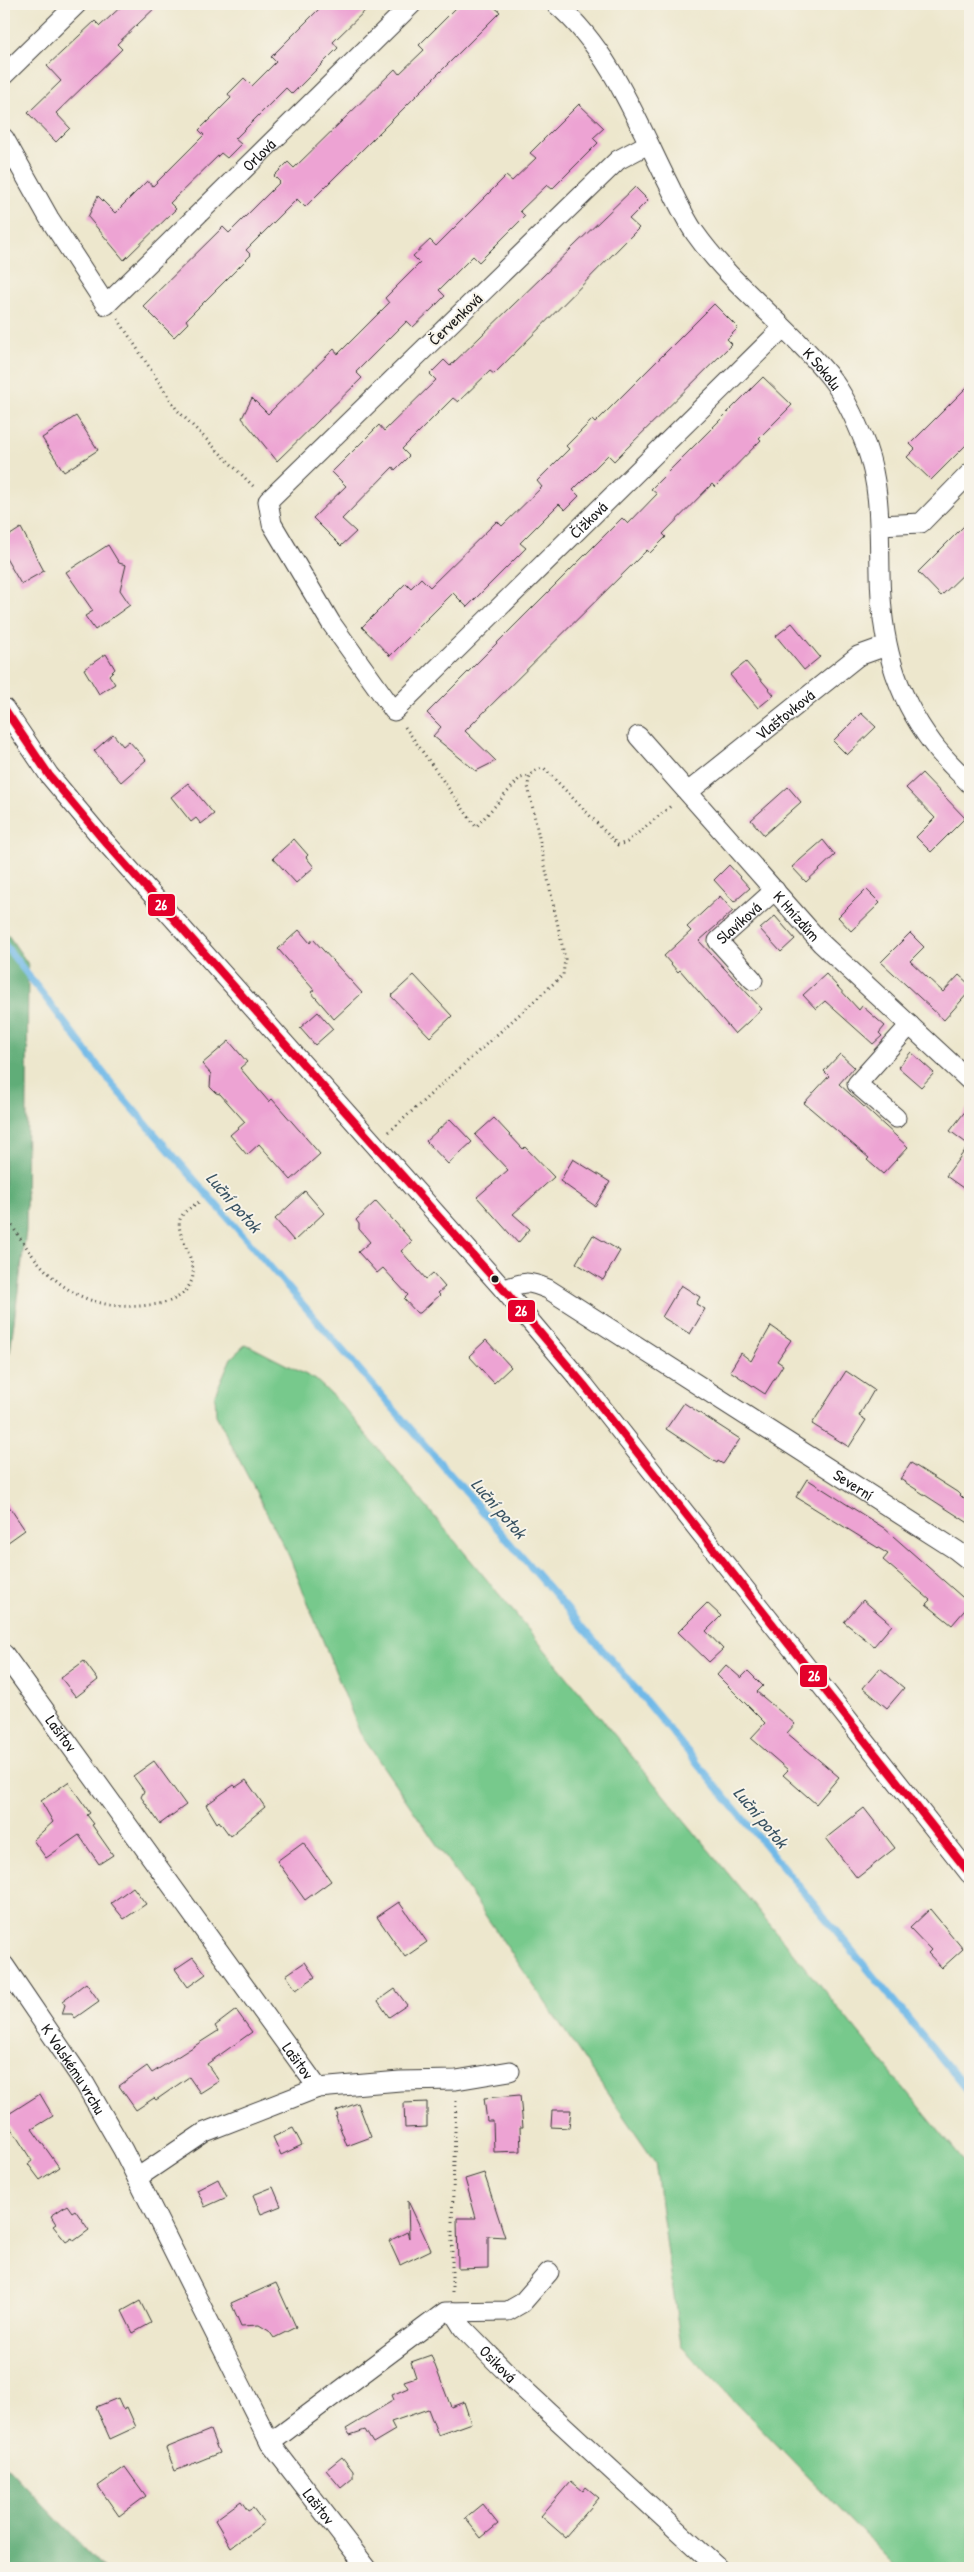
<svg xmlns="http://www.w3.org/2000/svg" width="974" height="2572" font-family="'Patrick Hand',sans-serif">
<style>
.green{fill:#77c98c;stroke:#4a7254}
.forest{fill:#61ad78;stroke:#3e644a}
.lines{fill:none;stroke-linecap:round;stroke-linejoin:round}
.stream{stroke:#6fb9e8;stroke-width:7}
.building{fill:#eda3d3}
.minor-casing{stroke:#3b3a37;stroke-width:21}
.path{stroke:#3b3a37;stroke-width:3;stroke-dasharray:1 4;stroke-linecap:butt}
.minor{stroke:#fff;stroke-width:19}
.bus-1-casing{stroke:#f7f3e8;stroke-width:11}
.bus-1{stroke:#e4002b;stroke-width:8}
.bus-dot{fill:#1c1c1c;stroke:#f7f3e8;stroke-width:2}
.labels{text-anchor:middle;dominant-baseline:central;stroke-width:4;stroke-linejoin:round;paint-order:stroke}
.street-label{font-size:16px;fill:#1c1c1c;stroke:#f7f3e8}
.water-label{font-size:18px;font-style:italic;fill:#395363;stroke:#f7f3e8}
.line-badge{stroke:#f7f3e8;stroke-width:2}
.badge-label{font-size:14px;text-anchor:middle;font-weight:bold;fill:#fff}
</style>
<rect width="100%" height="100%" fill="#f7f3e8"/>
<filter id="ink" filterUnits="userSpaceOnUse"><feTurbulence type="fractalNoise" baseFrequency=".02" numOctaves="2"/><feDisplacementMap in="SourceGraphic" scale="10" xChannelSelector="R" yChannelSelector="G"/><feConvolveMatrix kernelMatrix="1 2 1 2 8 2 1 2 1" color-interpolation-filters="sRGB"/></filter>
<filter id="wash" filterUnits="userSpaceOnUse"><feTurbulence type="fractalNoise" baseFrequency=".0096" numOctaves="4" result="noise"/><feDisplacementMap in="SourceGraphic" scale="20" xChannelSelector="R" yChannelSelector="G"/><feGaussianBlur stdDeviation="1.12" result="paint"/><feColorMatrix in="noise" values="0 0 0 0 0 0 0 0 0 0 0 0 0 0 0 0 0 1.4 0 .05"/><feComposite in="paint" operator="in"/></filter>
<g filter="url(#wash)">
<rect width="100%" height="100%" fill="#ede7cd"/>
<path class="green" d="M246 1344 316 1380 341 1404 527 1628 970 2169V2568H897L681 2346 655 2162 360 1733 289 1556 216 1415 215 1394 231 1358Z"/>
<g class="forest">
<path d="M4 929 28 964 26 1231 10 1352 4 1358Z"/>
<path d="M4 2464 103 2568H4Z"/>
</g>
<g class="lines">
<path class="stream" d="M4 944 115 1088 621 1671 970 2093"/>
</g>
<g id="blocks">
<g class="building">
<path d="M124 4H159L117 44 122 49 56 113 70 128 56 142 28 113 61 81 47 66 95 21 100 26Z"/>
<path d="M324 4H372L333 42 338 48 292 94 286 88 235 139 241 144 227 158 221 153 170 203 176 209 124 260 88 217 98 196 115 213 147 181 153 186 204 135 199 130 231 98 228 94 244 78 252 86 276 62 271 57Z"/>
<path d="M460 4H491L500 12 305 207 297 199 246 250 251 255 186 320 188 323 174 337 143 306 223 227 229 233 280 182 274 176 288 162 294 168 395 69 399 74 424 50 419 45Z"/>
<path d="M579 104 604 128 593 138 598 143 552 189 547 185 520 211 525 216 479 262 473 256 439 290 445 296 430 311 413 327 407 321 356 372 362 378 277 461 242 418 252 398 268 414 334 349 338 354 389 303 385 298 420 263 413 256 430 240 436 246 506 176 512 181 536 158 530 153Z"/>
<path d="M635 187 648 200 629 219 639 228 494 374 490 371 458 402 453 398 402 449 409 456 395 470 393 467 342 519 356 532 341 546 313 518 346 486 332 472 379 425 384 431 436 380 430 374 444 360 450 366Z"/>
<path d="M714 304 738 328 727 339 732 344 614 461 608 455 573 490 579 496 565 510 559 504 520 543 526 548 467 607 453 593 390 656 362 627 406 583 411 588 421 578 430 587 497 521 502 526 542 487 537 481 569 449 566 446 592 420 595 423Z"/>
<path d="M763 377 792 405 759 438 761 440 715 487 712 484 663 534 666 537 650 553 647 550 465 731 496 761 476 771 433 736 441 727 427 713 622 518 628 524 657 494 651 489Z"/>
<path d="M970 384V441L931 480 907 457 915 449 910 444Z"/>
<path d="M76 416 98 450 64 472 42 438Z"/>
<path d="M970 520V568L941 596 918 572Z"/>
<path d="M21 528 44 571 21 584 4 555V539Z"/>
<path d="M108 545 119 563 126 565 120 590 130 605 95 630 85 616 93 611 66 572Z"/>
<path d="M792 623 820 657 804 670 776 636Z"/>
<path d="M106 654 115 669 109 675 115 684 99 694 84 669Z"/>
<path d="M746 662 774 695 758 708 730 675Z"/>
<path d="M861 713 876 727 847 755 833 741Z"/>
<path d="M113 734 123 746 129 741 146 760 121 782 94 751Z"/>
<path d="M922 773 965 818 931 852 916 837 935 818 906 788Z"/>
<path d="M188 783 214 814 201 824 196 818 191 822 171 797Z"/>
<path d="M788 787 801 802 764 835 751 820Z"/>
<path d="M294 839 308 855 306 857 314 867 296 883 273 858Z"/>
<path d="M823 840 835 855 806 882 792 867Z"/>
<path d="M729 865 750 888 734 902 714 880Z"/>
<path d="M866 889 880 903 851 931 838 917Z"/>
<path d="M720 896 733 911 699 941 762 1009 735 1034 680 970 678 972 664 956 691 931 687 927Z"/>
<path d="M775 916 795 939 781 952 760 929Z"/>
<path d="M299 930 310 943 313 939 362 993 334 1019 311 992 314 990 278 949Z"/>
<path d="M910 933 924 947 910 961 943 992 959 975 970 985V991L944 1020 881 962Z"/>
<path d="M826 974 859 1010 862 1006 885 1026 879 1033 882 1036 873 1044 825 1001 816 1009 803 995Z"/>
<path d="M414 975 452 1016 430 1037 391 996Z"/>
<path d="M318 1012 333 1029 315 1045 300 1028Z"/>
<path d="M229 1041 247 1062 240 1068 269 1102 272 1099 320 1154 291 1180 259 1144 247 1155 230 1135 245 1122 220 1094 216 1093 210 1087 211 1074 202 1064Z"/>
<path d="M911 1052 934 1073 921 1087 898 1067Z"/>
<path d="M840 1054 854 1067 839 1084 908 1147 883 1174 867 1160 869 1158 804 1103 829 1076 824 1071Z"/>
<path d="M970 1105V1179L963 1188 946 1176 969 1145 950 1131Z"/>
<path d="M494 1118 523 1149 525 1147 554 1177 513 1214 530 1229 518 1243 477 1197 508 1170 475 1135Z"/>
<path d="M450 1119 472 1142 448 1164 426 1141Z"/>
<path d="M573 1159 610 1182 595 1206 560 1181Z"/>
<path d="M305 1191 324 1213 294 1241 275 1219Z"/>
<path d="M376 1201 412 1241 401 1251 426 1279 433 1273 445 1287 438 1293 440 1295 420 1313H417L404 1299 408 1295 383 1268 377 1273 358 1252 370 1242 359 1229V1224L356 1220Z"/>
<path d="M593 1235 620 1251 603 1280 576 1263Z"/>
<path d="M681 1285 700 1297 696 1304 705 1309 690 1334 662 1317Z"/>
<path d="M771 1326 791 1340 777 1361 783 1365 765 1394 730 1371 741 1353 751 1361Z"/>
<path d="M486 1340 511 1367 494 1383 469 1356Z"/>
<path d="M846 1371 874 1390 859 1416 866 1420 849 1447 812 1424Z"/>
<path d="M684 1403 740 1439 723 1464 718 1461 717 1463 666 1429Z"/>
<path d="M911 1463 957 1492 970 1505V1524L900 1479Z"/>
<path d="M807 1479 884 1528 970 1604 952 1625 926 1604 930 1600 883 1560 888 1554 796 1497Z"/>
<path d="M4 1499 25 1530 4 1545Z"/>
<path d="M863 1600 892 1625 874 1646 844 1622Z"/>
<path d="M707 1603 721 1616 706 1631 723 1649 709 1662 678 1632Z"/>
<path d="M84 1661 98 1680 76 1697 61 1678Z"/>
<path d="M726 1665 741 1678 748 1671 763 1686 757 1692 795 1724 787 1733 839 1777 816 1804 783 1775 788 1770 751 1738 765 1723 717 1675Z"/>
<path d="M880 1668 904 1688 887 1708 863 1688Z"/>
<path d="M154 1761 186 1805 160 1824 141 1797 144 1791 133 1776Z"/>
<path d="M246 1780 265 1807 230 1836 219 1821 217 1823 206 1805 234 1785 236 1787Z"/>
<path d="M68 1782 90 1813 87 1815 94 1824 92 1825 113 1855 99 1864 79 1835 46 1858 33 1840 53 1822 41 1801Z"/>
<path d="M864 1808 895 1848 857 1878 826 1838Z"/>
<path d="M303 1842 331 1881 305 1900 277 1861Z"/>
<path d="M133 1887 146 1904 124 1919 111 1903Z"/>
<path d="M399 1902 427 1942 405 1957 377 1917Z"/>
<path d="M930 1909 963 1949 942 1968 928 1953 931 1950 910 1928Z"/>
<path d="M193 1957 206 1974 188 1987 175 1969Z"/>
<path d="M305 1962 315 1977 296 1990 286 1975Z"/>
<path d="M86 1983 99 2001 75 2018 72 2014H62L65 2005 62 2001Z"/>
<path d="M395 1989 407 2005 389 2017 378 2001Z"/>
<path d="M236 2010 252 2032 207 2064 219 2081 200 2093 189 2077 156 2100 154 2098 136 2110 119 2086 147 2066 152 2073 218 2031 215 2026Z"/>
<path d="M40 2094 53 2116 32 2129 59 2167 40 2180 28 2164 32 2161 4 2117Z"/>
<path d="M520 2095 523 2127H520L521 2151 494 2152 493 2121H487L484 2098Z"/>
<path d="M427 2102V2127L405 2128 404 2103Z"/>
<path d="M358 2103 371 2137 347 2146 336 2117 338 2116 336 2111Z"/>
<path d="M552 2110H571L569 2128 551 2127Z"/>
<path d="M293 2128 302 2145 281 2155 273 2137Z"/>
<path d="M484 2173 505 2237 488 2236V2268L458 2269 457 2218H476L465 2179Z"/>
<path d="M218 2179 227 2197 205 2207 197 2190Z"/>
<path d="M273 2187 281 2206 261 2214 253 2195Z"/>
<path d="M408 2201 431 2250 400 2265 389 2241 407 2232 409 2238Z"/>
<path d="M67 2205 72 2212 75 2210 89 2230 74 2241 72 2238 66 2242 53 2226 56 2224 51 2216Z"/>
<path d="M276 2283 296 2327 274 2338 269 2331 259 2325 241 2326 231 2303Z"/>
<path d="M140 2301 151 2323 133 2333 122 2311Z"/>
<path d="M431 2355 451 2407 464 2402 471 2423 438 2435 428 2409 391 2422 395 2430 373 2443 365 2430 350 2435 346 2429 394 2400 392 2395 408 2388 404 2381 416 2377 411 2362Z"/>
<path d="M118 2398 123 2409 127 2407 136 2427 110 2439 96 2407Z"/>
<path d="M210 2430 219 2453 175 2471 166 2448Z"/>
<path d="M342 2457 353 2471V2478L341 2488 326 2470Z"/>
<path d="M125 2467 146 2496 119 2516 98 2486Z"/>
<path d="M571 2481 583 2491 586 2487 599 2498 565 2537 541 2516Z"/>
<path d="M241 2501 248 2511 253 2508 264 2523 231 2547 215 2520Z"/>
<path d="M482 2504 498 2524 481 2538 465 2518Z"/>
</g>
</g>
</g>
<g filter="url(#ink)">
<use href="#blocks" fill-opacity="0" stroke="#3b3a37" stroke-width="1"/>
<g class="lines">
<defs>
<g id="minor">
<path id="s1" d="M556 4C610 50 636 119 667 181 676 199 684 217 695 233 733 287 789 326 830 377 846 397 857 423 866 446 881 488 879 529 880 573 881 638 893 691 933 744 944 759 958 771 970 784"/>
<path d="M4 75 77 4"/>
<path id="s2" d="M4 138 49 218 106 305 412 4"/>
<path id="s3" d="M648 144 618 160 268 501 272 524 331 623 394 711 783 328"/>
<path d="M880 525 921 523 970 473"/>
<path d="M4 708 49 775 100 836 504 1290 584 1385 970 1874"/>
<path id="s4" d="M638 736 821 943 970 1081"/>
<path id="s5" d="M688 792 858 656 886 646"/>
<path id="s6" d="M753 980 718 941 775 890"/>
<path d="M896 1118 857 1084 910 1025"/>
<path id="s7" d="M504 1290C524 1281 528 1281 548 1289L956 1550 970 1561"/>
<path id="s8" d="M4 1654 318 2088 205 2132 137 2178"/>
<path id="s9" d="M4 1965 85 2084 123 2150 270 2443 367 2568"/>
<path d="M318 2088 400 2081 456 2080 510 2071"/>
<path id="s10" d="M453 2312 463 2328 515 2381 718 2568"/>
<path d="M270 2443 445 2312 508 2311 522 2303 549 2272"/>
</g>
</defs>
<use href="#minor" class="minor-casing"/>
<g class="path">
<path d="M118 319 177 410 255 488"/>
<path d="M405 727 476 827 520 778 529 776"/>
<path d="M389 1132 563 975 565 959 528 786C529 775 532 770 544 768L618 845 627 842 672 805"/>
<path d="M4 1213C41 1273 73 1314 150 1305 167 1304 184 1298 191 1282 201 1262 172 1234 181 1217 185 1210 193 1206 199 1202"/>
<path d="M452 2292V2222L456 2101"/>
</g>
<use href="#minor" class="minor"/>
<defs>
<path id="bus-1" d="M4 708 49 775 100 836 504 1290 584 1385 970 1874"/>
</defs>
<use href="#bus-1" class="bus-1-casing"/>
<use href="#bus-1" class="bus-1"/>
</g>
</g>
<circle class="bus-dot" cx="495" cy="1279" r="4.5"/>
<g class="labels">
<g class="street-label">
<text stroke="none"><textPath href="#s2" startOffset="410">Orlová</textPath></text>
<text transform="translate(455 319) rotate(-44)">Červenková</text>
<text stroke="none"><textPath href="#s1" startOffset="456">K Sokolu</textPath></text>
<text stroke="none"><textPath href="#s3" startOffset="1042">Čížková</textPath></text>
<text stroke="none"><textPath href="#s5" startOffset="124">Vlaštovková</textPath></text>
<text stroke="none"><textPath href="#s4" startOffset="240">K Hnízdům</textPath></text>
<text stroke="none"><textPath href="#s6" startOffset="80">Slavíková</textPath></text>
<text stroke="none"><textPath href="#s7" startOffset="409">Severní</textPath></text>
<text stroke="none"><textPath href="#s8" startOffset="98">Lašitov</textPath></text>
<text stroke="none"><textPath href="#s8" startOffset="502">Lašitov</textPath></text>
<text stroke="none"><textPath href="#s9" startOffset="125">K Volskému vrchu</textPath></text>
<text stroke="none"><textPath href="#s10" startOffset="69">Osiková</textPath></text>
<text stroke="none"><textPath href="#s9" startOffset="628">Lašitov</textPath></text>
</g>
<g class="water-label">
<text transform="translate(234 1202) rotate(49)">Luční potok</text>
<text transform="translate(499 1508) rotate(49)">Luční potok</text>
<text transform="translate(761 1817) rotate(50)">Luční potok</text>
</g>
</g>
<g class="line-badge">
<rect x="147" y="893" width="29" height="24" rx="5" fill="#e4002b"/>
<rect x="507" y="1299" width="29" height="24" rx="5" fill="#e4002b"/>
<rect x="799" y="1664" width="29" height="24" rx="5" fill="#e4002b"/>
</g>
<g class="badge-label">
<text x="161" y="910">26</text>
<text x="521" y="1316">26</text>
<text x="814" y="1681">26</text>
</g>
<rect width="974" height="2572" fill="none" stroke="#f7f3e8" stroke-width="20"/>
</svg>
